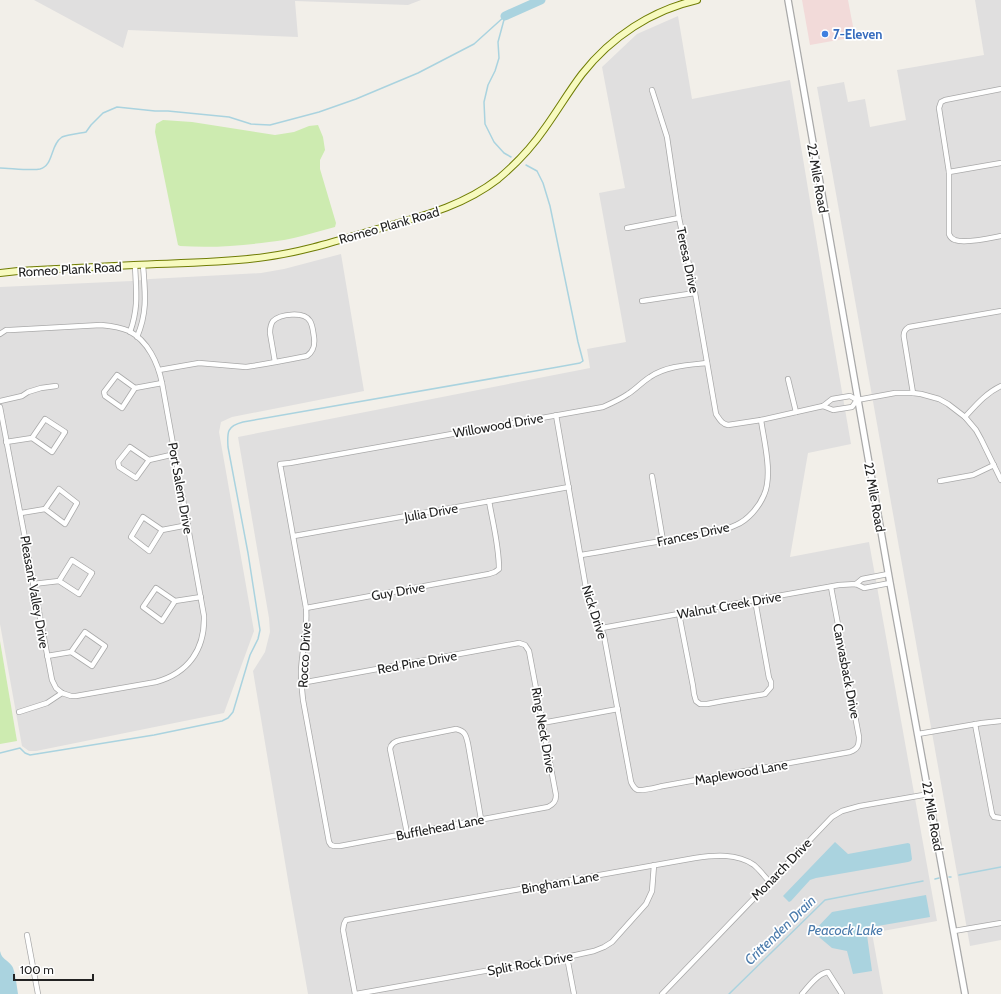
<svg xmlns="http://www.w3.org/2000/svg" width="1001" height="994" font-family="Cabin,sans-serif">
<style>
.residential{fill:#e0dfdf}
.commercial{fill:#f2dad9}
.grass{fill:#cdebb0}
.water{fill:#aad3df}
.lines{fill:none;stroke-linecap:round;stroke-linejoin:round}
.stream{stroke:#aad3df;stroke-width:1.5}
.river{stroke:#aad3df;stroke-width:9}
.minor-casing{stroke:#a9a9a9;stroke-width:6}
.tertiary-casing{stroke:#a9a9a9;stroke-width:8}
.secondary-casing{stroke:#707d05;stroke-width:8}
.minor{stroke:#fff;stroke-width:4.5}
.tertiary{stroke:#fff;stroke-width:5.5}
.secondary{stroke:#f7fabf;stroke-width:6}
.shop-dot{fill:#3f7fe0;stroke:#fff;stroke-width:1.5}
.labels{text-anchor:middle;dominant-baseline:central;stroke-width:3.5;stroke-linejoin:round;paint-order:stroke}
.shop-label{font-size:13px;font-weight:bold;fill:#366cbe;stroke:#fff;text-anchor:start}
.street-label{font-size:13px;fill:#222;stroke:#fff}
.water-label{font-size:14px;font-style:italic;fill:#4a7aab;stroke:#fff}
</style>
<rect width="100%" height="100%" fill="#f2efe9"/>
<g class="residential">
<path d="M34 0H421L408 5 295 1 298 37 128 30 123 48Z"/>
<path d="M975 0H1001V940L970 946 817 87 844 82 848 102 865 99 870 127 906 120 897 70 984 55Z"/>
<path d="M678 16 692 99 790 80 831 328 851 444 808 453 790 557 869 542 937 921 872 933 883 994H308L290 892 253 671 265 652 270 632 269 618 238 437 590 368 587 349 626 342 599 193 625 188 602 67 637 34Z"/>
<path d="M341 254 364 391 232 417 221 422 219 432 254 631 224 713 36 751H29L22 746 0 624V287L132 281 150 279 261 273 284 269Z"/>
</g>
<path class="commercial" d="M802 0H848L855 37 810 45Z"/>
<g class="grass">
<path d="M163 120 192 122 275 135 294 132 309 126 318 125 323 137 325 150 320 160V169L336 223 335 227C313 233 291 240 269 242 240 246 210 248 180 246L178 245 155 132 156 124Z"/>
<path d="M0 641 17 741 0 744Z"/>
</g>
<g class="water">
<path d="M835 842 848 854 908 843 910 844 912 859 911 861 908 862 816 878 810 880 791 901 789 902 783 896Z"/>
<path d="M926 895 930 917 866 928 872 971 853 974 847 951 832 948 813 932 832 912Z"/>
<path d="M0 951C2 960 7 959 12 966 15 970 17 988 18 994H0Z"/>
</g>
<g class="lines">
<g class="stream">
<path d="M505 16 498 42 499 58 495 71 488 85 484 102 485 124 494 142 504 153 511 157"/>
<path d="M0 168C9 168 32 171 40 169 54 165 50 145 62 137 66 135 81 133 86 132L91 125 103 113 117 107 155 111H168L229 117 251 124 270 125 319 112 356 99 418 73 474 44 505 16"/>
<path d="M0 753 20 748 25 753 30 755 154 735 222 721 228 718 233 712 250 655 258 639 260 630 248 553 228 447C227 432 227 426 243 422L558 367 580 363 583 361 578 342 550 206 543 183 537 171 526 165"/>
<path d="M959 875 1001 867"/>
<path d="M949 877H951"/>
<path d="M935 879 939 878"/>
<path d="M729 994 825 900 923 881"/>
</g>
<path class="river" d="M505 16 541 0"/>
<defs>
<g id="minor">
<path d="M1001 89 945 100 941 102 939 108 949 172V234C950 237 952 239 955 240 965 244 991 238 1001 236"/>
<path d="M652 90 667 137 679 218 695 293 716 414C720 420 722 424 728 425L761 420 823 406 832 399 850 396 857 400 895 393H913L921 394 939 399 948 404 965 417 976 430 981 439 1001 480"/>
<path d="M949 172 1001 163"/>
<path d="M627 228 679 218"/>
<path d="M642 301 695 293"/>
<path d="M130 332C139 307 136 290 135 265"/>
<path d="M0 334 6 330H10L101 325C111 326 120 327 129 331 148 341 158 363 162 383L204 616C205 650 188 673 156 682L76 696H71L62 693 56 688 52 680 0 407"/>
<path d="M137 337C148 311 145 292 143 265"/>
<path d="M159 370 199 363 246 367C266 364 287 360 307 356 314 351 315 345 314 337 313 332 313 326 310 321 304 311 280 314 273 321 270 325 270 329 270 333L275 362"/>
<path d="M788 379 796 412"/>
<path d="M135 388 117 375 104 392 105 396 122 408 135 388 162 383"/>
<path d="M913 393 904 338C903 333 904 330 909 327L1001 311"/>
<path d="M0 401 22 396 28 392 41 388 56 386"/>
<path d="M823 406 833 410 852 407 857 400"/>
<path d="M556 415 587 594 604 636 631 782C633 786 634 789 638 790 643 791 658 787 663 786L850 752C858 749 859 745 859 737L831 587"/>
<path d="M965 417C976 405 986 393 1001 386"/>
<path d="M6 442 32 438 52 452 65 432 45 419 32 438"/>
<path d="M149 460 130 447 118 462 119 467 136 478 149 460 175 454"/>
<path d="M652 476 663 541"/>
<path d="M940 481 973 475 994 465"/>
<path d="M21 513 45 509 65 524 77 503 59 489 45 509"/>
<path d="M162 530 143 517 131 537 149 551 162 530 188 525"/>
<path d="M294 536 569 487"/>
<path d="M581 555C608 551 635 545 662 541 686 537 713 536 736 525 748 520 759 507 764 495 773 475 764 441 761 420"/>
<path d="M33 584 59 581 79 594 92 573 72 560 59 581"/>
<path d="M856 584 862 579 888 574"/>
<path d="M175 601 156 588 143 607 162 621 175 601 201 597"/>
<path d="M306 608 489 574 495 572 499 569C499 546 493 524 489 501"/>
<path d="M679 614 693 686 694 694 696 701 700 704H707L723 701 765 694 771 687V682L769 678 755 600"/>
<path d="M602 628 755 600 839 585 856 584 864 588 890 583"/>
<path d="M47 656 71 652 92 666 105 646 85 632 71 652"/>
<path d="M301 683 519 643 525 645 529 651 556 795C556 801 554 804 548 807L340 846H334L331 845 329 842 303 700C302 690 301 681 301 671 302 650 308 629 306 608L280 464 290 463 603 407C612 403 621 399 628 394 636 389 642 382 650 377 666 366 688 365 707 363"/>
<path d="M19 712 47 703 62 693"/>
<path d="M542 723 618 709"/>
<path d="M975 724 992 814 994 817 1001 818"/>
<path d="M918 734 982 723 1001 721"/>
<path d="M407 833 390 749C391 743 395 741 401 740L456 729C465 731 466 735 468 744L481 819"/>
<path d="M954 931 1001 923"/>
<path d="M27 935 38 994"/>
<path d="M567 957 574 994"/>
<path d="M355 994 343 930 344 924 346 920 695 858C714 855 737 853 754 865 759 869 764 876 769 881"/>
<path d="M356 994 535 962 562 958 594 951 604 947 612 942 646 904 652 891 654 865"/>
<path d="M662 994 832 817 842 811 860 806 929 794"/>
<path d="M802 994C808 987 818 973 828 972L842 994"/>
</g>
<path id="tertiary" d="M788 0 890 583 965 994"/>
<path id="secondary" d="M0 273 18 271C56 269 95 267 134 265 177 263 222 263 265 257 304 252 343 239 381 228 423 216 463 206 498 179 516 164 532 147 545 128 558 110 569 91 582 74 611 37 652 10 697 0"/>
</defs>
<use href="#minor" class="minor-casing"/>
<use href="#tertiary" class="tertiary-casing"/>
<use href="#secondary" class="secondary-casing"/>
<use href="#minor" class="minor"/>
<use href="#tertiary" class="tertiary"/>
<use href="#secondary" class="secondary"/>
</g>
<circle class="shop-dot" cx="825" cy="34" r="4"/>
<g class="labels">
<g class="shop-label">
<text x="833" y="34">7-Eleven</text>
</g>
<g class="street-label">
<text transform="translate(818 178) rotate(80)">22 Mile Road</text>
<text transform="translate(389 225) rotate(-16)">Romeo Plank Road</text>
<text transform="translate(688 260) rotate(78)">Teresa Drive</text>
<text transform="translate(70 269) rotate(-3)">Romeo Plank Road</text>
<text transform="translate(498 425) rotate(-10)">Willowood Drive</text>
<text transform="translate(181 488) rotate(80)">Port Salem Drive</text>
<text transform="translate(875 497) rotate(80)">22 Mile Road</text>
<text transform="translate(431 512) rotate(-10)">Julia Drive</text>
<text transform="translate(693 534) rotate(-12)">Frances Drive</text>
<text transform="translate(398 591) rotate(-10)">Guy Drive</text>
<text transform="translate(35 592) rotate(80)">Pleasant Valley Drive</text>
<text transform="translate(729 605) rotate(-10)">Walnut Creek Drive</text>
<text transform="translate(595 612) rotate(72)">Nick Drive</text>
<text transform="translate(304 655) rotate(-87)">Rocco Drive</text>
<text transform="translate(417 662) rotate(-10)">Red Pine Drive</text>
<text transform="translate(847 671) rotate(79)">Canvasback Drive</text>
<text transform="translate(544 730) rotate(80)">Ring Neck Drive</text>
<text transform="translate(741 772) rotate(-10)">Maplewood Lane</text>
<text transform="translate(933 816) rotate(80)">22 Mile Road</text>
<text transform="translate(440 827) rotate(-11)">Bufflehead Lane</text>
<text transform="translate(781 869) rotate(-46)">Monarch Drive</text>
<text transform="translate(560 882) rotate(-10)">Bingham Lane</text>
<text transform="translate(530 963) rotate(-10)">Split Rock Drive</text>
</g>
<g class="water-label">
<text transform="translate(780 930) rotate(-44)">Crittenden Drain</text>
<text x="845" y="930">Peacock Lake</text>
</g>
</g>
<path d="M14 974v6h79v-6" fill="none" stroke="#222222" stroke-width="2"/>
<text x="20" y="974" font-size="12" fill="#222222" stroke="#ffffff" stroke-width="3" paint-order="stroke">100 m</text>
</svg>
